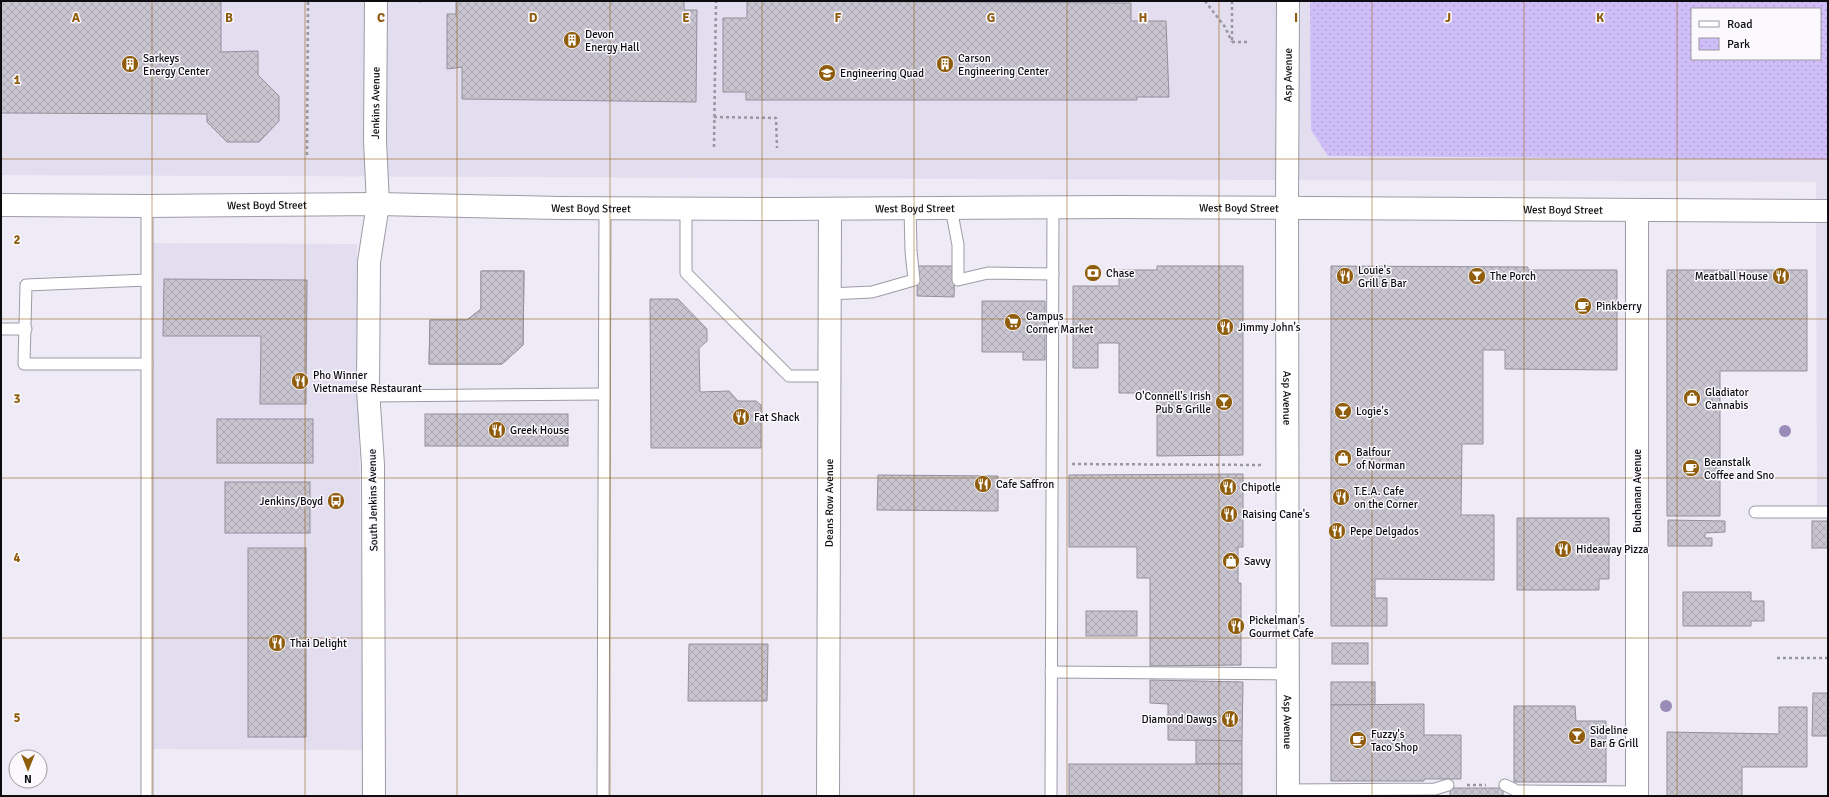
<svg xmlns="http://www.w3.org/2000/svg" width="1829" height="797" font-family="Signika,sans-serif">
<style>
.built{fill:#e2ddef;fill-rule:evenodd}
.park{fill:url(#park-dots);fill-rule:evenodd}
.building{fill:url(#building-cross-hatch);stroke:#93909b}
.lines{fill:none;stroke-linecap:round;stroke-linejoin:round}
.lane-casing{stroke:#9d9ba6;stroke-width:13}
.street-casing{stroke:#9d9ba6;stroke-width:24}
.secondary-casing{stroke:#9d9ba6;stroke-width:24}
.path{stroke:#98969f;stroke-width:2.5;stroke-dasharray:3 3;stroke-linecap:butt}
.lane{stroke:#fff;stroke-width:11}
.street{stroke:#fff;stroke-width:22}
.secondary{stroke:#fff;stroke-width:22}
.tree{fill:#9a8bb7}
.grid{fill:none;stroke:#905d0d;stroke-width:1;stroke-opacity:0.55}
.labels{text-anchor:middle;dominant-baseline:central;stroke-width:3;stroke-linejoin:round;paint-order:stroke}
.poi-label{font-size:11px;fill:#0d0c10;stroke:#fbf9fe;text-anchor:start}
.street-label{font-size:11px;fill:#0d0c10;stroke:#fbf9fe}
.grid-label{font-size:13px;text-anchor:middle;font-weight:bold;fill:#905d0d;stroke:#fbf9fe;stroke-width:3;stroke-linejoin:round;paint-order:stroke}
</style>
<defs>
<pattern id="park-dots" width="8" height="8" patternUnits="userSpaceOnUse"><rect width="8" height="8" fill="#cfbef8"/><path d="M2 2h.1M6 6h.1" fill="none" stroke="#b1a2d4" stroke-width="1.8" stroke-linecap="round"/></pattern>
<pattern id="building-cross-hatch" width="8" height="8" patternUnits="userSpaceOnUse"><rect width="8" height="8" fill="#c8c5d0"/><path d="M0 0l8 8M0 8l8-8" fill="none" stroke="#aba8b2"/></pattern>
</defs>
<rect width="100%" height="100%" fill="#eeebf7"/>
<g class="built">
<path d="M1 1H1828V505H1817L1816 182 1 175ZM1692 9H1820V59H1692Z"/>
<path d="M152 243 357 244 363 750 151 749Z"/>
</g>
<path class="park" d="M1310 1H1828V160L1328 156 1311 130ZM1692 9H1820V59H1692Z"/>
<g class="building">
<path d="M1 1H221V52L258 51V75L279 96V121L259 142H227L207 122V114L1 113Z"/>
<path d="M456 1H684V10H697L696 102 462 99V67L447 69V14H456Z"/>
<path d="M747 1 1131 3V21H1166L1169 97H1137V100H746V92H723V18H747Z"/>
<path d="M918 266H955L954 297 917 296Z"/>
<path d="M1157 266H1243V455L1157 456V393H1119V343H1098V368H1073V286H1119V270H1157Z"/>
<path d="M1331 266 1528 267V270H1617V370L1505 369V350H1483V444H1462L1461 515H1494V580L1375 579V598H1387V626H1331Z"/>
<path d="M1667 270H1807V371H1720V516H1667Z"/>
<path d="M481 271H524L523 345 502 364H429L430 320H467L481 309Z"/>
<path d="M481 271H524L523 345 502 364H429L430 320H467L481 309Z"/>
<path d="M164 279 307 280 306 404H260L261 336H163Z"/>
<path d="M650 299H678L707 329V341L699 348 700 392 729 391 738 401H756L761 405V448H651Z"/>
<path d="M982 301H1045V360H1023V352H982Z"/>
<rect x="425" y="414" width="143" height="32"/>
<rect x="217" y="419" width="96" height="44"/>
<path d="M1243 474V547H1238V583H1241V665L1150 666V578H1137V547H1069V475Z"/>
<path d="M878 475 998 476V511L877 510Z"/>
<rect x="225" y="482" width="85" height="51"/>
<path d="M1517 518H1609V579H1599V590H1517Z"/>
<path d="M1668 520 1725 521V532L1705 533V538H1712V546H1668Z"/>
<rect x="1812" y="521" width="16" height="27"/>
<rect x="248" y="548" width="58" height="189"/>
<path d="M1683 592H1751V601H1764V621H1751V626H1683Z"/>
<rect x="1086" y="611" width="51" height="25"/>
<rect x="1332" y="643" width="36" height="21"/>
<path d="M689 644H768L767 701H688Z"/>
<path d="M1150 680 1243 682 1242 741 1168 740V704L1150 703Z"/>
<rect x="1331" y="682" width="44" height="23"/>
<path d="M1813 693H1828V736H1812Z"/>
<path d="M1424 704V735H1461V779H1424V781H1331V705Z"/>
<path d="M1514 706H1575L1576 721H1606V782H1514Z"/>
<path d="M1779 707H1807V767H1742V796H1667V732L1779 734Z"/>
<path d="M1196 740 1242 741V764H1196Z"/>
<rect x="1069" y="764" width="173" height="32"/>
<rect x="1450" y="788" width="53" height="8"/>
</g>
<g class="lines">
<defs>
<g id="lane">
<path d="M686 208V273L789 376H829"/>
<path d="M951 208 958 245V280L988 273 1053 274"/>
<path d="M147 280 26 285 24 364H147"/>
<path d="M829 294 872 292 914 280 911 251 910 208"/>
<path d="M1 329H26"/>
<path d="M369 396 604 394"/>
<path d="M1755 512H1828"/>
<path d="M1051 672 1288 674"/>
<path d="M1505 785 1517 791 1637 792"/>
<path d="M1288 790 1435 789 1448 785"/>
<path d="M147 796V206"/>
<path d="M603 796 605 208"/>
<path d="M1051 796 1053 207"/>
</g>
<g id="street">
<path id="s1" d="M1287 208 1288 1"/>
<path d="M1637 210V796"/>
<path id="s2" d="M828 796 830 209"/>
</g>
<g id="secondary">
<path id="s3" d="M1 205 147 206 378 204 559 208 783 209 1119 207 1828 211"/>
<path id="s4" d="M1287 208 1288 796"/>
<path id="s5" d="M374 796 373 465 368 390 369 262 378 204 375 141 376 1"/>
</g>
</defs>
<use href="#lane" class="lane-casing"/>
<use href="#street" class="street-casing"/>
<use href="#secondary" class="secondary-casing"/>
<g class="path">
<path d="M1205 1 1225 27 1232 42"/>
<path d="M1232 1V40"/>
<path d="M419 2 420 1"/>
<path d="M1232 42H1247"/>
<path d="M714 117 776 118 777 148"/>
<path d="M714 147 716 1"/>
<path d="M307 155 308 1"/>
<path d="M1072 464 1263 465"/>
<path d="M1777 658H1828"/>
<path d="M1467 785H1486"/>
</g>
<use href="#lane" class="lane"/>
<use href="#street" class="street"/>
<use href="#secondary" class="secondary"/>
</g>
<g class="tree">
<circle cx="1785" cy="431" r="6"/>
<circle cx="1666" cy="706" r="6"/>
</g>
<path class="grid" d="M152 1V796M305 1V796M457 1V796M610 1V796M762 1V796M914 1V796M1067 1V796M1219 1V796M1372 1V796M1524 1V796M1677 1V796M1 159H1828M1 319H1828M1 478H1828M1 638H1828"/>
<defs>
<symbol id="building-disc" viewBox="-11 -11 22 22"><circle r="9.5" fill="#905d0d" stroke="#fbf9fe"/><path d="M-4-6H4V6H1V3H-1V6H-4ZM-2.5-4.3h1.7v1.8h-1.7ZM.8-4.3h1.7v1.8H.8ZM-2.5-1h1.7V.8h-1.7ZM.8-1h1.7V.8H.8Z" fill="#fff"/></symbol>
<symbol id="university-disc" viewBox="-11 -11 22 22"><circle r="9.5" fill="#905d0d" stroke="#fbf9fe"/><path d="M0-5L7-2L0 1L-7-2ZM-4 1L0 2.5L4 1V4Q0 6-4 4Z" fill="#fff"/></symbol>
<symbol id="bank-disc" viewBox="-11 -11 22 22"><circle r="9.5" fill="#905d0d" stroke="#fbf9fe"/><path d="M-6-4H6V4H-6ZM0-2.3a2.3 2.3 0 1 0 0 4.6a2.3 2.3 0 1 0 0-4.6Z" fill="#fff"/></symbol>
<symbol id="restaurant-disc" viewBox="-11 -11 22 22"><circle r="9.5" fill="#905d0d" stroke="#fbf9fe"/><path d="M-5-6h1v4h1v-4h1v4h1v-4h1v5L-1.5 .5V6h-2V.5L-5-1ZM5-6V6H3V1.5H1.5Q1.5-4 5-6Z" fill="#fff"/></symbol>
<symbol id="bar-disc" viewBox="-11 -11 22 22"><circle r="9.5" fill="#905d0d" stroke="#fbf9fe"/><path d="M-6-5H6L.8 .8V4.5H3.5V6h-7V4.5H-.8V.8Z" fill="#fff"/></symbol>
<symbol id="cafe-disc" viewBox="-11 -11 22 22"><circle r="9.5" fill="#905d0d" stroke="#fbf9fe"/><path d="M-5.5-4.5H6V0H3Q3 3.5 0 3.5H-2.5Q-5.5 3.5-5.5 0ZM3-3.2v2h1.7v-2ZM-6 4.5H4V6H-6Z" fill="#fff"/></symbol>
<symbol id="supermarket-disc" viewBox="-11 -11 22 22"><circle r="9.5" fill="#905d0d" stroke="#fbf9fe"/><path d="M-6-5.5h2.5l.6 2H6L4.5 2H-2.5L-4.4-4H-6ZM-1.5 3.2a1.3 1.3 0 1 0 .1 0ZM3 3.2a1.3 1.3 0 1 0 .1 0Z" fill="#fff"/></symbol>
<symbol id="shop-disc" viewBox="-11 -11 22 22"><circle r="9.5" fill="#905d0d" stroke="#fbf9fe"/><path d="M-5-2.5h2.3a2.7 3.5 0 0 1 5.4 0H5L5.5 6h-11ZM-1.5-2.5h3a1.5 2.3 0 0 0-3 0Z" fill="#fff"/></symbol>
<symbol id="bus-disc" viewBox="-11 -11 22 22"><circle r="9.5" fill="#905d0d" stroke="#fbf9fe"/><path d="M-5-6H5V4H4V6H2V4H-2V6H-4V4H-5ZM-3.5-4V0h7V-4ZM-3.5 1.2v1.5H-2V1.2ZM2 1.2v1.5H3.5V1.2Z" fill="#fff"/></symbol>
</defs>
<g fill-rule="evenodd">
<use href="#building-disc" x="562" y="30" width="20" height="20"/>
<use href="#building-disc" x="120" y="54" width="20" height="20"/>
<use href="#building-disc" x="935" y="54" width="20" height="20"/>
<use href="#university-disc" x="817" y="63" width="20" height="20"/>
<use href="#bank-disc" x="1083" y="263" width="20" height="20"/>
<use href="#restaurant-disc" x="1335" y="266" width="20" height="20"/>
<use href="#bar-disc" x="1467" y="266" width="20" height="20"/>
<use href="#restaurant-disc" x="1771" y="266" width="20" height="20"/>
<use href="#cafe-disc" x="1573" y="296" width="20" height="20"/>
<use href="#supermarket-disc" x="1003" y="312" width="20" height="20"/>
<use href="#restaurant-disc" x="1215" y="317" width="20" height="20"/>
<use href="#restaurant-disc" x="290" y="371" width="20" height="20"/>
<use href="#shop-disc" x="1682" y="388" width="20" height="20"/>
<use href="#bar-disc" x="1214" y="392" width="20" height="20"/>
<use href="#bar-disc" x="1333" y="401" width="20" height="20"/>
<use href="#restaurant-disc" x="731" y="407" width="20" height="20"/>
<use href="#restaurant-disc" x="487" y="420" width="20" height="20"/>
<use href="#shop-disc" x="1333" y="448" width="20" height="20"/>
<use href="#cafe-disc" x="1681" y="458" width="20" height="20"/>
<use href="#restaurant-disc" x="973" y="474" width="20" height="20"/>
<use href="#restaurant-disc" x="1218" y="477" width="20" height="20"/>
<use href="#restaurant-disc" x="1331" y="487" width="20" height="20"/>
<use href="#bus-disc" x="326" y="491" width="20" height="20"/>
<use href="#restaurant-disc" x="1219" y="504" width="20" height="20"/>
<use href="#restaurant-disc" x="1327" y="521" width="20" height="20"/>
<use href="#restaurant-disc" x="1553" y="539" width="20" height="20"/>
<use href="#shop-disc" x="1221" y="551" width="20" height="20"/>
<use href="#restaurant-disc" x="1226" y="616" width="20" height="20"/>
<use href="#restaurant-disc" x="267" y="633" width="20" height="20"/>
<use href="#restaurant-disc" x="1220" y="709" width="20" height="20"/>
<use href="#bar-disc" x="1567" y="726" width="20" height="20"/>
<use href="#cafe-disc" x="1348" y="730" width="20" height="20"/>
</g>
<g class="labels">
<g class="poi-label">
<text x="585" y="34">Devon<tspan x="585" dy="13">Energy Hall</tspan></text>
<text x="143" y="58">Sarkeys<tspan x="143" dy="13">Energy Center</tspan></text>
<text x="958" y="58">Carson<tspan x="958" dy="13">Engineering Center</tspan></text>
<text x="840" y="73">Engineering Quad</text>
<text x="1358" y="270">Louie's<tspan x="1358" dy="13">Grill &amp; Bar</tspan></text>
<text x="1106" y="273">Chase</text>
<text x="1490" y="276">The Porch</text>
<text x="1768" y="276" text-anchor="end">Meatball House</text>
<text x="1596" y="306">Pinkberry</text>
<text x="1026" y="316">Campus<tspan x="1026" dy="13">Corner Market</tspan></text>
<text x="1238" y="327">Jimmy John's</text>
<text x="313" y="375">Pho Winner<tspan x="313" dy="13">Vietnamese Restaurant</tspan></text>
<text x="1705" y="392">Gladiator<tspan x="1705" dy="13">Cannabis</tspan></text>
<text x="1211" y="396" text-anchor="end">O'Connell's Irish<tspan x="1211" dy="13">Pub &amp; Grille</tspan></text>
<text x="1356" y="411">Logie's</text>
<text x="754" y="417">Fat Shack</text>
<text x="510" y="430">Greek House</text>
<text x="1356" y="452">Balfour<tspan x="1356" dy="13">of Norman</tspan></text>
<text x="1704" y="462">Beanstalk<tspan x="1704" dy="13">Coffee and Sno</tspan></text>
<text x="996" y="484">Cafe Saffron</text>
<text x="1241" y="487">Chipotle</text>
<text x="1354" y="491">T.E.A. Cafe<tspan x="1354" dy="13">on the Corner</tspan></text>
<text x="323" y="501" text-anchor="end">Jenkins/Boyd</text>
<text x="1242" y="514">Raising Cane's</text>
<text x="1350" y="531">Pepe Delgados</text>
<text x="1576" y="549">Hideaway Pizza</text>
<text x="1244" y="561">Savvy</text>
<text x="1249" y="620">Pickelman's<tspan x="1249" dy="13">Gourmet Cafe</tspan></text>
<text x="290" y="643">Thai Delight</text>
<text x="1217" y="719" text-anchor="end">Diamond Dawgs</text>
<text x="1590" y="730">Sideline<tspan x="1590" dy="13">Bar &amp; Grill</tspan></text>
<text x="1371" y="734">Fuzzy's<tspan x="1371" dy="13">Taco Shop</tspan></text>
</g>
<g class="street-label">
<text stroke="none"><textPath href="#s1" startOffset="133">Asp Avenue</textPath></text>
<text stroke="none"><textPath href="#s5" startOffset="694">Jenkins Avenue</textPath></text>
<text stroke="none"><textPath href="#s3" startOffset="266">West Boyd Street</textPath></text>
<text stroke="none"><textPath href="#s3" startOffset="590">West Boyd Street</textPath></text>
<text stroke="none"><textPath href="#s3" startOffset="914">West Boyd Street</textPath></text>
<text stroke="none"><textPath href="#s3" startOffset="1238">West Boyd Street</textPath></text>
<text stroke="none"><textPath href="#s3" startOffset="1562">West Boyd Street</textPath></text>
<text stroke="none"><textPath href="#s4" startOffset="190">Asp Avenue</textPath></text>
<text transform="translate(1637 491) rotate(-90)">Buchanan Avenue</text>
<text transform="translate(373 500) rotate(-91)">South Jenkins Avenue</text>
<text stroke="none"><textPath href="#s2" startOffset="293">Deans Row Avenue</textPath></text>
<text stroke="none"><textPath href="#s4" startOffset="514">Asp Avenue</textPath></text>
</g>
</g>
<g class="grid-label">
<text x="76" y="22">A</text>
<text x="229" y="22">B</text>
<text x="381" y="22">C</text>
<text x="533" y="22">D</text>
<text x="686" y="22">E</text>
<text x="838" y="22">F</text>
<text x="991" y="22">G</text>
<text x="1143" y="22">H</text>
<text x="1296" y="22">I</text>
<text x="1448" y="22">J</text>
<text x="1600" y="22">K</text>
<text x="17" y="84">1</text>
<text x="17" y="244">2</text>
<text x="17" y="403">3</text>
<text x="17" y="562">4</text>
<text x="17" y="722">5</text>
</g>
<rect width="1829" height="797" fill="none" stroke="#0d0c10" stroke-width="4"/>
<rect x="1691" y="8" width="130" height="52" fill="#fbf9fe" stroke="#9c9a9f"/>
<rect x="1699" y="21" width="20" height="6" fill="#ffffff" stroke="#9c9a9f"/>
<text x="1727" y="28" font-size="12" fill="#0d0c10">Road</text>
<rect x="1699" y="38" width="20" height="12" fill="url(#park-dots)" stroke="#9c9a9f"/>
<text x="1727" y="48" font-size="12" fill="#0d0c10">Park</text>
<g transform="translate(28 769) rotate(180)"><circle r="19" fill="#fbf9fe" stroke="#9c9a9f"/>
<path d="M0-3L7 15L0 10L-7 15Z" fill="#905d0d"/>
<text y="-6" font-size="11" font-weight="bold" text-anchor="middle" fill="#0d0c10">N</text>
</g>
</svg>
